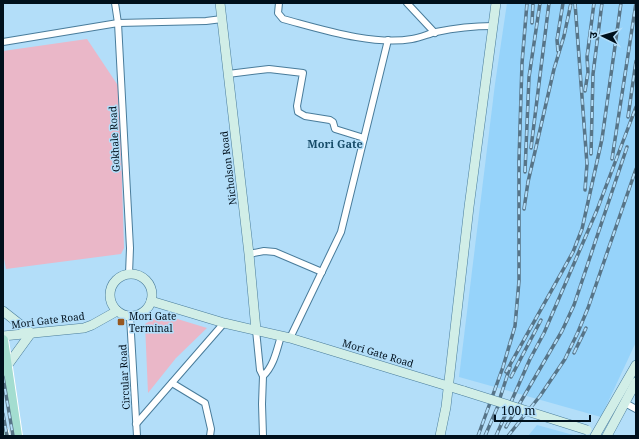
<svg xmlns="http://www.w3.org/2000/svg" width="639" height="439" font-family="'Noto Serif','Noto Sans Devanagari',serif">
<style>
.built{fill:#96d3fa}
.green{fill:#eab7c8}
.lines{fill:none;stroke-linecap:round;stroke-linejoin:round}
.street-casing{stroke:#497c9b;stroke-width:8}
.secondary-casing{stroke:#497c9b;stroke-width:10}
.primary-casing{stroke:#fff;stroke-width:12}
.street{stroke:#fff;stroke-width:6}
.secondary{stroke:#d1eee7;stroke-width:9}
.primary{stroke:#a3ddd0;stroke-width:10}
.rail-casing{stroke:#577487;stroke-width:3.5}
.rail{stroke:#b3def9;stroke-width:2;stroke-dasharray:6;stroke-linecap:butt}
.secondary-bridge-casing{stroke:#497c9b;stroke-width:10;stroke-linecap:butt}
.secondary-bridge{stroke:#d1eee7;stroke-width:9}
.poi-dot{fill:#975720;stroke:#b3def9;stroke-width:1.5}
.labels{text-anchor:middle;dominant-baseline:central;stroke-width:3;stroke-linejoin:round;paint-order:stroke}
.street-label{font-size:10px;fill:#00101c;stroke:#b3def9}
.poi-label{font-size:10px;fill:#00101c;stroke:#b3def9;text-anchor:start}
.neighbourhood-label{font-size:11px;font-weight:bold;fill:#174c69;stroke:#b3def9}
</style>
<rect width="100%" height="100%" fill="#b3def9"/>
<g class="built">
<path d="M507 3H636V342L601 417 459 377 495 84Z"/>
<path d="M537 425 577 436H528Z"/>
</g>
<g class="green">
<path d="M87 39 119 87 124 248 121 254 6 269 3 253V51Z"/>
<path d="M161 314 207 328 176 358 148 393 145 324Z"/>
</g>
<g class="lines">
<defs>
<g id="street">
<path d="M115 3 118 23 130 248 129 274"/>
<path d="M279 3 278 13 283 19C321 29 373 46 412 39 420 38 428 34 436 32 455 28 474 26 493 26"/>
<path d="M407 3 435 33"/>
<path d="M3 42 118 23 206 21 222 19"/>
<path d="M228 74 269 69 303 73 297 106 298 112 305 116 330 120 333 122 335 129 364 138"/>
<path d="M249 254 264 251 275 252 322 272"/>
<path d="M130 317 137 436"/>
<path d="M256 330 260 370 263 376 262 404 263 436"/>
<path d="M290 338 341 232 388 40"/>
<path d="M263 376C274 366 277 349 281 336"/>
<path d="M172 383 205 403 211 429 210 436"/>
<path d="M625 403 636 409"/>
<path d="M136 424 224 323"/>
</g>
<g id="secondary">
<path d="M220 3 249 254 256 330"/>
<circle cx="131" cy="295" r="21"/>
<path d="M151 301 224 323 290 338 464 391"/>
<path d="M3 311 31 333"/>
<path d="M3 336 84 328 92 325 117 311"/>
<path d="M7 366 31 333"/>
<path d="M440 436 446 407 469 207 496 3"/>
<path d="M595 436 636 365"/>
<path d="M607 436 636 382"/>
</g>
<g id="primary">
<path d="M3 340 17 436"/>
<path d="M3 432 4 436"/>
</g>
</defs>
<use href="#street" class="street-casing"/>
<use href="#secondary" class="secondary-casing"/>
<use href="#primary" class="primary-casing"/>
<use href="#street" class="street"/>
<use href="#secondary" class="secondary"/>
<use href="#primary" class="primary"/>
<defs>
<g id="rail">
<path d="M575 3 587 164 585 190"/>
<path d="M532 23 533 3"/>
<path d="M558 51 557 40 563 3"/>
<path d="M585 91 588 72 587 57 594 3"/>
<path d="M628 117 636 61"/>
<path d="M531 148 549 3"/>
<path d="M591 154 593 74 602 3"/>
<path d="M612 159 636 3"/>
<path d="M525 172 529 77 540 3"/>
<path d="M524 209 528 182 554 69 564 36 571 3"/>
<path d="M574 353 586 328"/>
<path d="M506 372 573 252 582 229 602 139 621 3"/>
<path d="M3 377 13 436"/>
<path d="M511 377 541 320"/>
<path d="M498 404 510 367"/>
<path d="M3 414 7 436"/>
<path d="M506 427 562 331 574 305 627 147"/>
<path d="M478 436 503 367 515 326 519 281V160L522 63 527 3"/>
<path d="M485 436 501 399"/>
<path d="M496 436 530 359 544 333 557 303 597 210 636 107"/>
<path d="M508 436 540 396 565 359 578 332 588 308 636 169"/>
</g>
</defs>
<use href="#rail" class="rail-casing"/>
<use href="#rail" class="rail"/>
<defs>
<path id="secondary-bridge" d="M464 391 587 430"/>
</defs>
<use href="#secondary-bridge" class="secondary-bridge-casing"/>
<use href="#secondary-bridge" class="secondary-bridge"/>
</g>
<rect class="poi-dot" x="117" y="318" width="8" height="8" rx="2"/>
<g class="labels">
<g class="street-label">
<text transform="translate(114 139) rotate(-93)">Gokhale Road</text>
<text transform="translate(228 168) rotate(-97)">Nicholson Road</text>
<text transform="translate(48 320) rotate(-7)">Mori Gate Road</text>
<text transform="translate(378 353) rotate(17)">Mori Gate Road</text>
<text transform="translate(124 377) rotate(-93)">Circular Road</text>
</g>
<g class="poi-label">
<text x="129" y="316">Mori Gate<tspan x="129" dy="12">Terminal</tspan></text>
</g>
<g class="neighbourhood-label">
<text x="335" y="143">Mori Gate</text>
</g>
</g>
<rect width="639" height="439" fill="none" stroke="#00101c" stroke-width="8"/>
<g transform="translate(603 36) rotate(275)" stroke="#b3def9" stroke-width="3" paint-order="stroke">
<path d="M0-3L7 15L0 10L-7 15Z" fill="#00101c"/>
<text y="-6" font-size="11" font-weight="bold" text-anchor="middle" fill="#00101c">उ</text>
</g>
<path d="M495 415v6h95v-6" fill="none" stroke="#00101c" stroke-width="2"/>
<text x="501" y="415" font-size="12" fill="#00101c" stroke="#b3def9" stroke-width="3" paint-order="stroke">100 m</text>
</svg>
